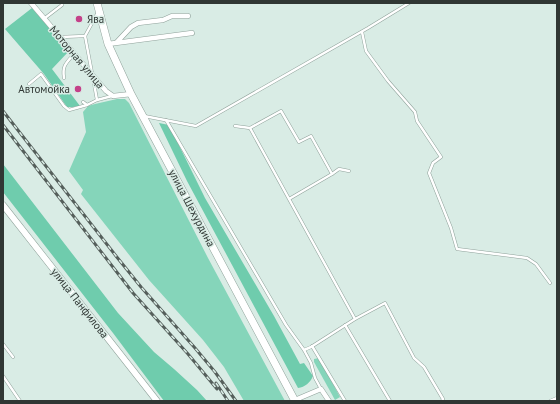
<svg xmlns="http://www.w3.org/2000/svg" width="560" height="404" font-family="'PT Sans',sans-serif">
<style>
.green{fill:#85d5ba}
.forest{fill:#6fccad}
.lines{fill:none;stroke-linecap:round;stroke-linejoin:round}
.lane-casing{stroke:#90a29b;stroke-width:3.5}
.street-casing{stroke:#90a29b;stroke-width:5.5}
.secondary-casing{stroke:#90a29b;stroke-width:7}
.primary-casing{stroke:#90a29b;stroke-width:8}
.lane{stroke:#fff;stroke-width:2.5}
.street{stroke:#fff;stroke-width:4.5}
.secondary{stroke:#fff;stroke-width:6}
.primary{stroke:#fff;stroke-width:7}
.rail-casing{stroke:#555f5b;stroke-width:3}
.rail{stroke:#d9ece5;stroke-width:1.5;stroke-dasharray:4.5;stroke-linecap:butt}
.poi-dot{fill:#c44189;stroke:#d9ece5;stroke-width:1.5}
.labels{text-anchor:middle;dominant-baseline:central;stroke-width:3;stroke-linejoin:round;paint-order:stroke}
.poi-label{font-size:11px;fill:#303734;stroke:#d9ece5;text-anchor:start}
.street-label{font-size:11px;fill:#303734;stroke:#d9ece5}
</style>
<rect width="100%" height="100%" fill="#d9ece5"/>
<g class="green">
<path d="M117 99H125L129 103 208 258 285 401H244L224 367 203 340 149 280 81 194 83 190 69 171 86 132 83 112 88 106 95 104Z"/>
<path d="M319 358 340 397 335 400 314 362V359Z"/>
</g>
<g class="forest">
<path d="M32 8 69 51 52 69 80 106 73 107H67L44 74 5 29Z"/>
<path d="M159 123 169 125 205 198 274 316 300 364 304 363 313 376C310 383 305 387 298 388L187 181Z"/>
<path d="M3 164 118 313 154 352 174 369 197 390 207 401H164L113 333 3 192Z"/>
</g>
<g class="lines">
<defs>
<g id="lane">
<path d="M45 18 62 5V3"/>
<path d="M362 32 366 51 388 81 415 112 417 121 441 157 433 163 429 173 451 228 457 249 527 258 536 264 550 283"/>
<path d="M85 36 92 73"/>
<path d="M61 37 85 36 97 14"/>
<path d="M64 78C62 66 66 63 74 54"/>
<path d="M93 78 97 100"/>
<path d="M29 84 41 74 64 106 69 110 87 105"/>
<path d="M83 102 87 105 97 100 112 96"/>
<path d="M144 116 196 126 368 28 409 3"/>
<path d="M166 120 286 325 304 350 311 363 315 378 321 389"/>
<path d="M235 126 250 128"/>
<path d="M332 174 339 169 349 171"/>
<path d="M289 199 332 174 311 136 299 142 281 111 250 128 355 319"/>
<path d="M345 325 390 401"/>
<path d="M3 344 13 357"/>
<path d="M312 346 345 401"/>
<path d="M304 350 311 347 355 319 385 303 414 358 424 367 443 399 442 401"/>
<path d="M3 376 20 401"/>
<path d="M550 401 557 398"/>
</g>
<g id="street">
<path d="M31 3 106 91 113 96 131 94"/>
<path d="M117 42 131 27 138 23 163 20 172 16H188"/>
<path d="M108 44 192 33"/>
<path d="M295 400 321 389 329 401"/>
</g>
<path id="secondary" d="M3 205 157 401"/>
<path id="primary" d="M97 3 108 44 131 94 295 401"/>
</defs>
<use href="#lane" class="lane-casing"/>
<use href="#street" class="street-casing"/>
<use href="#secondary" class="secondary-casing"/>
<use href="#primary" class="primary-casing"/>
<use href="#lane" class="lane"/>
<use href="#street" class="street"/>
<use href="#secondary" class="secondary"/>
<use href="#primary" class="primary"/>
<defs>
<g id="rail">
<path d="M3 111 116 256 141 287 195 348 215 372 236 401"/>
<path d="M3 125 133 293 188 354 217 389"/>
<path d="M216 383 228 401"/>
</g>
</defs>
<use href="#rail" class="rail-casing"/>
<use href="#rail" class="rail"/>
</g>
<g class="poi-dot">
<circle cx="79" cy="19" r="4"/>
<circle cx="78" cy="89" r="4"/>
</g>
<g class="labels">
<g class="poi-label">
<text x="87" y="19">Ява</text>
<text x="70" y="89" text-anchor="end">Автомойка</text>
</g>
<g class="street-label">
<text transform="translate(77 57) rotate(50)">Моторная улица</text>
<text transform="translate(192 208) rotate(62)">улица Шехурдина</text>
<text transform="translate(80 303) rotate(52)">улица Панфилова</text>
</g>
</g>
<rect width="560" height="404" fill="none" stroke="#303734" stroke-width="8"/>
</svg>
